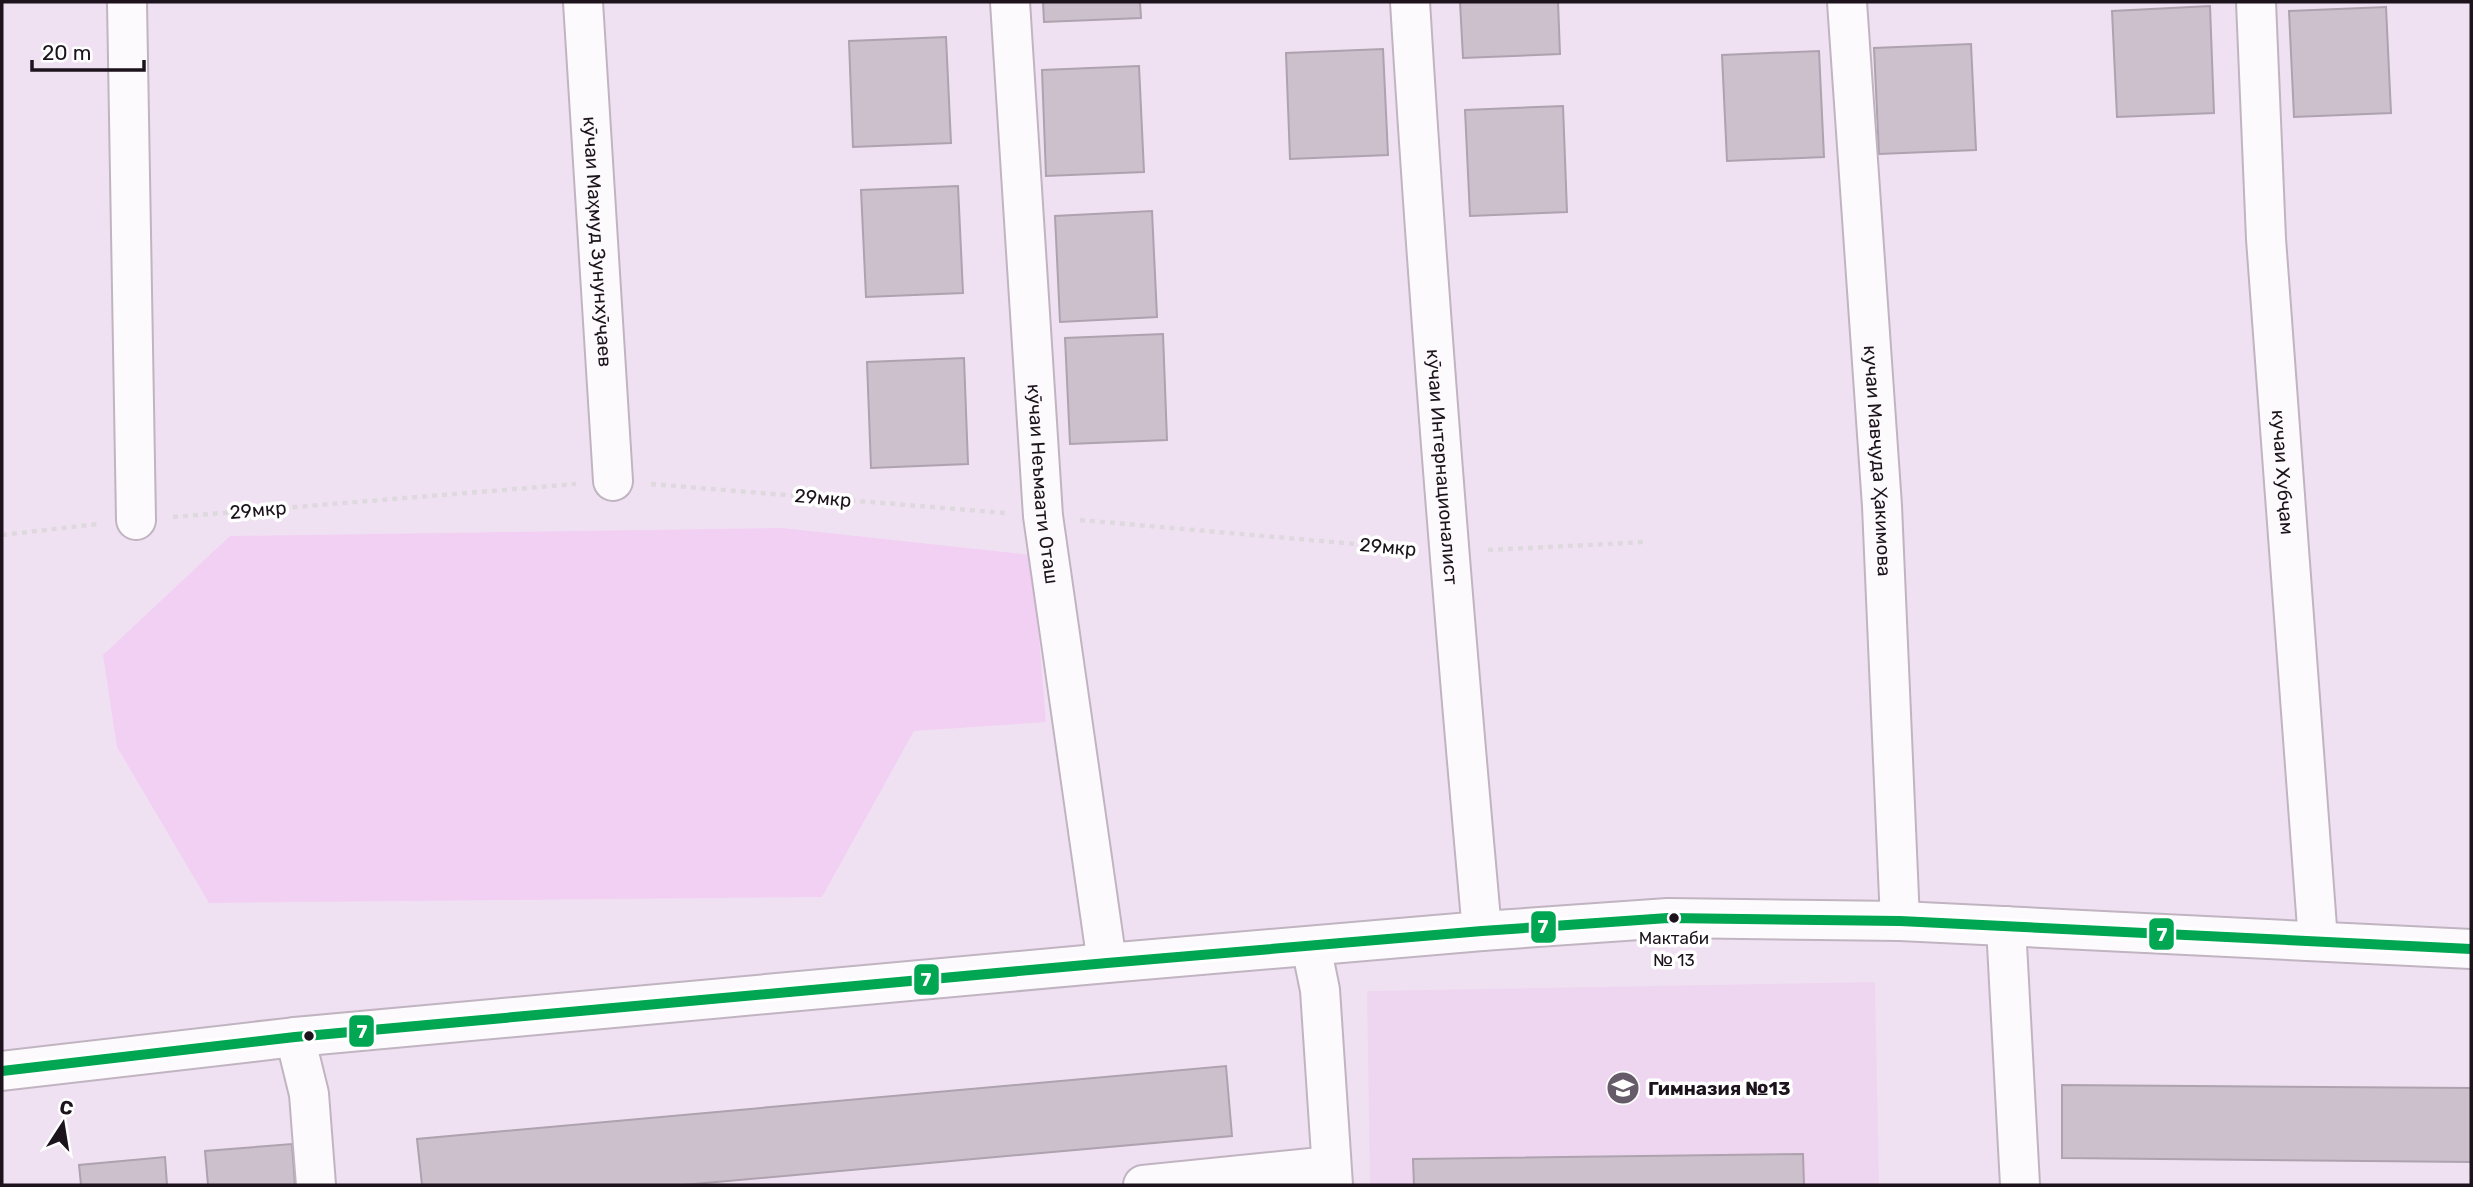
<svg xmlns="http://www.w3.org/2000/svg" width="2473" height="1187" font-family="Rubik,sans-serif">
<style>
.built{fill:#eed6f1}
.green{fill:#f1d0f4}
.building{fill:#ccc0cd;stroke:#aea2af;stroke-width:2}
.lines{fill:none;stroke-linecap:round;stroke-linejoin:round}
.minor-casing{stroke:#c0b4c1;stroke-width:42}
.major-casing{stroke:#c0b4c1;stroke-width:42}
.path{stroke:#ded9de;stroke-width:4.5;stroke-dasharray:5 5;stroke-linecap:butt}
.minor{stroke:#fdfafd;stroke-width:38}
.major{stroke:#fdfafd;stroke-width:38}
.bus-1-casing{stroke:#fff;stroke-width:16}
.bus-1{stroke:#00a651;stroke-width:10}
.bus-dot{fill:#1c131d;stroke:#fff;stroke-width:2.5}
.labels{text-anchor:middle;dominant-baseline:central;stroke-width:7;stroke-linejoin:round;paint-order:stroke}
.bus-label{font-size:17px;fill:#1c131d;stroke:#fff}
.street-label{font-size:19px;fill:#1c131d;stroke:#fff}
.poi-label{font-size:19px;font-weight:bold;fill:#1c131d;stroke:#fff;text-anchor:start}
.line-badge{stroke:#fff;stroke-width:2.5}
.badge-label{font-size:19px;text-anchor:middle;font-weight:bold;fill:#fff}
</style>
<rect width="100%" height="100%" fill="#f0e1f2"/>
<path class="built" d="M1875 982 1879 1185H1370L1367 991Z"/>
<path class="green" d="M782 528 1032 555 1046 722 914 731 822 897 209 903 117 747 103 655 230 536Z"/>
<g class="building">
<path d="M1043 2H1140L1141 18 1044 22Z"/>
<path d="M1460 2H1558L1560 54 1463 58Z"/>
<path d="M2210 6 2214 113 2117 117 2112 11Z"/>
<path d="M2386 7 2391 113 2294 117 2289 11Z"/>
<path d="M946 37 951 143 853 147 849 41Z"/>
<path d="M1971 44 1976 150 1879 154 1874 48Z"/>
<path d="M1383 49 1388 155 1290 159 1286 53Z"/>
<path d="M1819 51 1824 157 1727 161 1722 55Z"/>
<path d="M1139 66 1144 172 1046 176 1042 70Z"/>
<path d="M1563 106 1567 212 1470 216 1465 110Z"/>
<path d="M958 186 963 293 866 297 861 190Z"/>
<path d="M1152 211 1157 317 1060 322 1055 216Z"/>
<path d="M1163 334 1167 440 1070 444 1065 338Z"/>
<path d="M964 358 968 464 871 468 867 362Z"/>
<path d="M1226 1066 1232 1136 683 1185H422L417 1139Z"/>
<path d="M2062 1085 2471 1088V1162L2062 1158Z"/>
<path d="M292 1144 295 1185H208L205 1151Z"/>
<path d="M1803 1154 1804 1185H1414L1413 1159Z"/>
<path d="M165 1157 167 1185H81L79 1165Z"/>
</g>
<g class="lines">
<defs>
<g id="minor">
<path d="M127 2 136 520"/>
<path id="s1" d="M583 2 613 481"/>
<path id="s2" d="M1010 2 1043 516 1107 963"/>
<path id="s3" d="M1410 2C1429 312 1454 621 1482 931"/>
<path id="s4" d="M1847 2 1882 506 1900 921"/>
<path id="s5" d="M2256 2 2266 239 2318 941"/>
<path d="M2006 926 2020 1185"/>
<path d="M1311 946 1320 990 1333 1185"/>
<path d="M295 1037 309 1094 316 1185"/>
<path d="M1143 1185 1331 1166"/>
</g>
<path id="major" d="M2 1071 295 1037 1107 963 1482 931 1668 918 1900 921 2471 949"/>
</defs>
<use href="#minor" class="minor-casing"/>
<use href="#major" class="major-casing"/>
<g class="path">
<path d="M651 484 1005 513"/>
<path d="M173 517 576 484"/>
<path d="M1080 520 1413 549"/>
<path d="M2 535 98 524"/>
<path d="M1488 550 1645 542"/>
</g>
<use href="#minor" class="minor"/>
<use href="#major" class="major"/>
<defs>
<path id="bus-1" d="M2 1071 295 1037 1107 963 1482 931 1668 918 1900 921 2471 949"/>
</defs>
<use href="#bus-1" class="bus-1-casing"/>
<use href="#bus-1" class="bus-1"/>
</g>
<defs>
<symbol id="school-disc" viewBox="-11 -11 22 22"><circle r="9.5" fill="#665b68" stroke="#fff"/><path d="M0-5L7-2L0 1L-7-2ZM-4 1L0 2.5L4 1V4Q0 6-4 4Z" fill="#fff"/></symbol>
</defs>
<g fill-rule="evenodd">
<use href="#school-disc" x="1604" y="1069" width="38" height="38"/>
</g>
<g class="bus-dot">
<circle cx="1674" cy="918" r="6"/>
<circle cx="309" cy="1036" r="6"/>
</g>
<g class="labels">
<g class="bus-label">
<text x="1674" y="938">Мактаби<tspan x="1674" dy="22">№ 13</tspan></text>
</g>
<g class="street-label">
<text stroke="none"><textPath href="#s1" startOffset="240">кӯчаи Маҳмуд Зунунхӯҷаев</textPath></text>
<text stroke="none"><textPath href="#s4" startOffset="460">кучаи Мавҷуда Ҳакимова</textPath></text>
<text stroke="none"><textPath href="#s3" startOffset="466">кӯчаи Интернационалист</textPath></text>
<text stroke="none"><textPath href="#s5" startOffset="471">кучаи Хубҷам</textPath></text>
<text stroke="none"><textPath href="#s2" startOffset="483">кӯчаи Неъмаати Оташ</textPath></text>
<text transform="translate(823 498) rotate(5)">29мкр</text>
<text transform="translate(258 510) rotate(-5)">29мкр</text>
<text transform="translate(1388 547) rotate(5)">29мкр</text>
</g>
<g class="poi-label">
<text x="1648" y="1088">Гимназия №13</text>
</g>
</g>
<g class="line-badge">
<rect x="1530" y="910" width="27" height="34" rx="7" fill="#00a651"/>
<rect x="2148" y="917" width="27" height="34" rx="7" fill="#00a651"/>
<rect x="913" y="963" width="27" height="33" rx="7" fill="#00a651"/>
<rect x="348" y="1014" width="27" height="34" rx="7" fill="#00a651"/>
</g>
<g class="badge-label">
<text x="1543" y="933">7</text>
<text x="2162" y="941">7</text>
<text x="926" y="986">7</text>
<text x="362" y="1038">7</text>
</g>
<rect width="2473" height="1187" fill="none" stroke="#1c131d" stroke-width="7"/>
<g transform="translate(63 1124) rotate(12)" stroke="#ffffff" stroke-width="5" paint-order="stroke">
<path d="M0-5L12 26L0 18L-12 26Z" fill="#1c131d"/>
<text y="-10" font-size="19" font-weight="bold" text-anchor="middle" fill="#1c131d">С</text>
</g>
<path d="M32 60v10h112v-10" fill="none" stroke="#1c131d" stroke-width="3.5"/>
<text x="42" y="60" font-size="21" fill="#1c131d" stroke="#ffffff" stroke-width="5" paint-order="stroke">20 m</text>
</svg>
